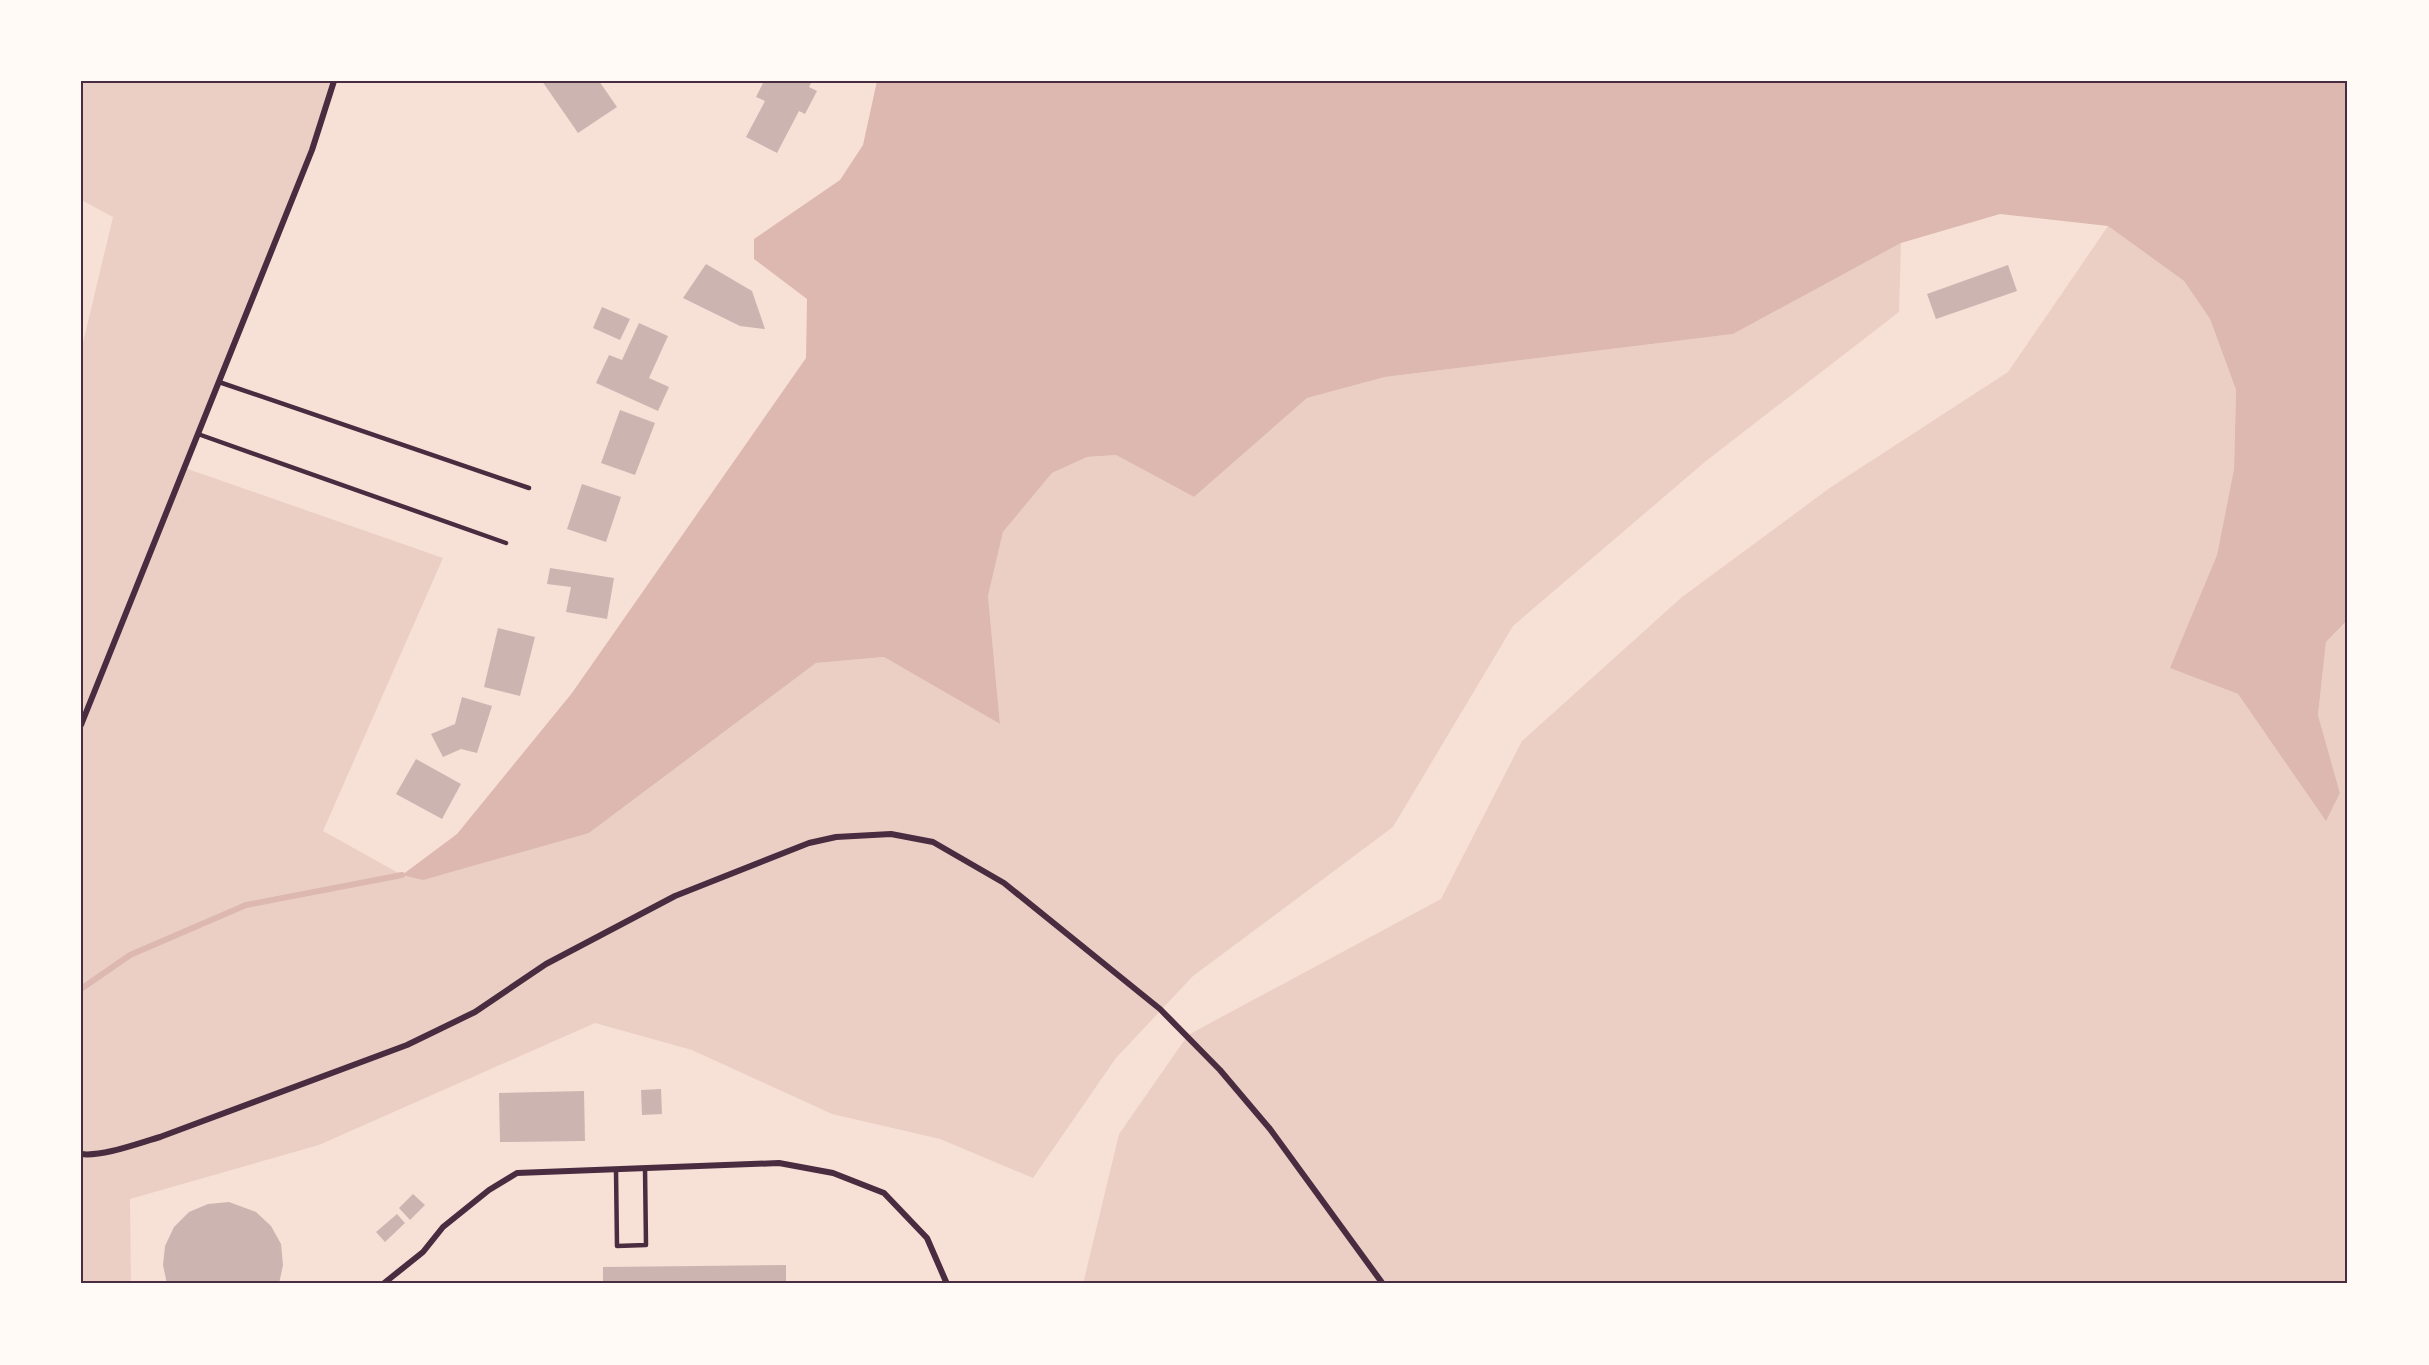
<svg xmlns="http://www.w3.org/2000/svg" width="2429" height="1365" font-family="Quicksand,sans-serif">
<style>
.green{fill:#ebcfc5}
.water{fill:#dcb8b0}
.lines{fill:none;stroke-linecap:round;stroke-linejoin:round}
.stream{stroke:#dcb8b0;stroke-width:6}
.building{fill:#ccb4b1}
.service{stroke:#4a2c40;stroke-width:4.5}
.minor{stroke:#4a2c40;stroke-width:6}
.neatline{fill:none;stroke:#4a2c40;stroke-width:2}
</style>
<rect width="100%" height="100%" fill="#f7e1d7"/>
<g class="green">
<path d="M81 81H334L312 150 185 468 443 558 323 831 402 875 589 833 816 663 884 657 1000 724 988 596 1003 532 1052 473 1087 457 1116 455 1194 497 1307 398 1385 377 1733 334 1901 243 1899 312 1706 461 1513 626 1393 827 1193 976 1116 1058 1033 1178 940 1139 832 1114 692 1050 595 1023 319 1145 130 1199 131 1284H81V351L113 217 81 200Z"/>
<path d="M2108 226 2184 281 2210 319 2236 390 2234 469 2217 555 2171 668 2238 694 2326 820 2340 793 2318 715 2326 642 2348 621V1284H1083L1119 1134 1188 1035 1441 899 1522 741 1682 597 1831 487 2008 372Z"/>
</g>
<path class="water" d="M877 81H2348V620L2326 642 2318 715 2340 793 2326 821 2238 694 2170 668 2217 555 2234 469 2236 390 2210 319 2184 281 2108 226 2000 214 1901 243 1733 334 1385 377 1307 398 1194 497 1116 455 1087 457 1052 473 1003 532 988 596 1000 724 884 657 816 663 589 833 423 880 402 875 457 834 572 693 806 358 807 299 754 259V239L840 180 863 145Z"/>
<g class="lines">
<path class="stream" d="M81 989 130 955 246 905 402 875"/>
</g>
<g class="building">
<path d="M542 81H599L617 107 578 133Z"/>
<path d="M764 81H812L809 87 817 91 805 114 799 111 777 153 746 137 765 101 756 97Z"/>
<path d="M706 264 752 291 765 329 740 326 683 298Z"/>
<path d="M2008 265 2017 291 1936 319 1927 294Z"/>
<path d="M602 307 630 319 620 340 593 328Z"/>
<path d="M639 323 668 336 649 378 669 387 658 411 596 383 609 355 622 360Z"/>
<path d="M620 410 655 423 635 475 601 463Z"/>
<path d="M582 484 621 497 606 542 567 529Z"/>
<path d="M550 568 614 578 607 619 566 612 571 587 547 584Z"/>
<path d="M498 628 535 637 520 696 484 687Z"/>
<path d="M462 697 492 706 477 753 461 749 443 757 431 734 455 724Z"/>
<path d="M416 759 461 784 442 819 396 794Z"/>
<path d="M661 1089 662 1114 642 1115 641 1090Z"/>
<path d="M584 1091 585 1141 500 1142 499 1093Z"/>
<path d="M413 1194 425 1205 410 1220 399 1208Z"/>
<path d="M229 1202 256 1212 271 1226 281 1244 283 1265 279 1284H167L163 1265 165 1246 174 1227 189 1212 208 1204Z"/>
<path d="M397 1214 405 1223 385 1242 376 1232Z"/>
<path d="M786 1265V1284H603V1267Z"/>
</g>
<g class="lines">
<g class="service">
<path d="M219 382 529 488"/>
<path d="M198 434 506 543"/>
<path d="M616 1170 617 1246 646 1245 645 1168"/>
</g>
<g class="minor">
<path d="M81 725 312 150 334 81"/>
<path d="M81 1154C102 1157 139 1143 160 1137L407 1045 475 1012 546 964 675 896 809 843 836 837 891 834 933 842 1004 883 1160 1009 1220 1070 1270 1129 1383 1284"/>
<path d="M383 1284 423 1252 443 1227 489 1190 517 1173 779 1163 833 1173 884 1193 927 1238 947 1284"/>
</g>
</g>
<rect width="2429" height="1365" fill="none" stroke="#fffaf5" stroke-width="165"/>
<rect x="82" y="82" width="2264" height="1200" class="neatline"/>
</svg>
